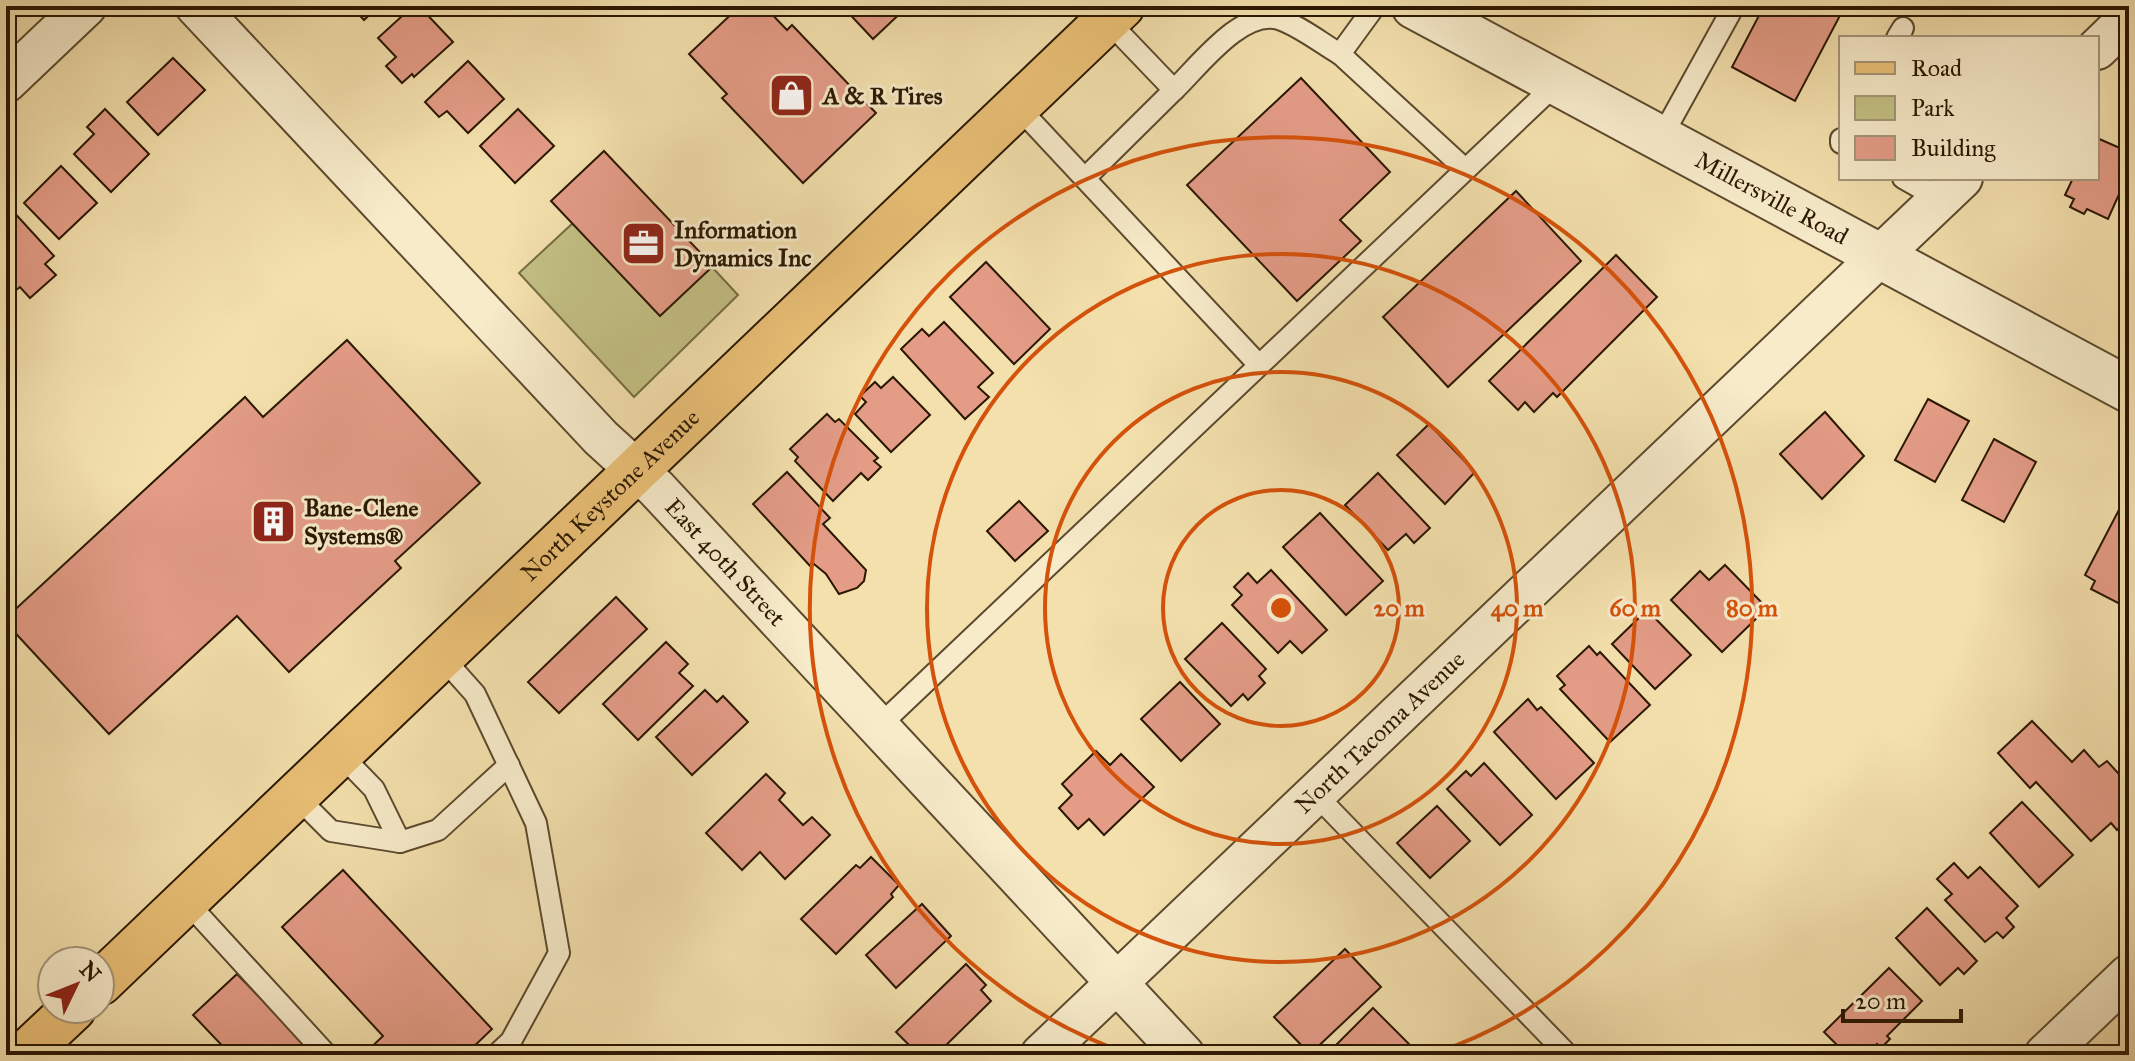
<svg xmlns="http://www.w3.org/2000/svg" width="2135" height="1061" font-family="'IM FELL Great Primer',serif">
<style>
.green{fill:#c3c084;stroke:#766c43;stroke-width:2}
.building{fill:#e49c87;stroke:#2a1702;stroke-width:2}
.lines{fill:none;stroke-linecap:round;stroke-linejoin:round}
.service-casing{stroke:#5c492d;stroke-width:24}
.minor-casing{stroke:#5c492d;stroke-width:44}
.tertiary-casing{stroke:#5c492d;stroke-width:48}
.primary-casing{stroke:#2a1702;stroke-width:48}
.service{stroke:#f7ebca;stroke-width:20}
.minor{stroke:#f7ebca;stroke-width:40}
.tertiary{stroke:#f7ebca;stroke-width:44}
.primary{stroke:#eac076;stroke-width:44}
.ring{fill:none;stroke:#d5520b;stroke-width:4}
.labels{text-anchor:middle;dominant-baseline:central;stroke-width:6;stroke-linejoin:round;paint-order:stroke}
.poi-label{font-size:24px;font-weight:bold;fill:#2a1702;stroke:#f7ebca;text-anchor:start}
.street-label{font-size:24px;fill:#2a1702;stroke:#f7ebca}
.centre{fill:#d5520b;stroke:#f7ebca;stroke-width:4}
.ring-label{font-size:24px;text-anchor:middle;font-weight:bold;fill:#d5520b;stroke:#f7ebca;stroke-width:6;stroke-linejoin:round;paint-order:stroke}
</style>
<rect width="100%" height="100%" fill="#f3e0ad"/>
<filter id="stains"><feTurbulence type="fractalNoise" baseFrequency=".0025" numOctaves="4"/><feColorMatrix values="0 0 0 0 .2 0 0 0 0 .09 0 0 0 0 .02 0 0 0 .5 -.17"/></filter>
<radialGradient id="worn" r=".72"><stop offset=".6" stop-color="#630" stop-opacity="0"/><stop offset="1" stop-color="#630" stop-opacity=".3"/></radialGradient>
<path class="green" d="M573 223 660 315 712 267 738 295 634 397 519 273Z"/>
<g class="building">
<path d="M351 6H379L364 20Z"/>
<path d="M413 6H419L453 42 414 77 412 74 402 83 386 66 396 57 378 38Z"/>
<path d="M740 6H764L787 30 792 25 876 113 803 183 722 98 727 94 689 54Z"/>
<path d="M842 6H908L873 39Z"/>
<path d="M1764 6H1845L1795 101 1732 67Z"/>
<path d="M173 58 205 90 158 135 127 102Z"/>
<path d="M468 61 504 99 468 133 447 111 439 117 425 102Z"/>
<path d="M1301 78 1390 172 1340 220 1361 241 1297 301 1187 185Z"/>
<path d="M105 109 149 154 111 192 74 154 94 134 87 127Z"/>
<path d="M518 109 554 146 515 183 480 146Z"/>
<path d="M2097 138 2129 152V172L2108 219 2087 209 2084 214 2070 207 2074 199 2065 195 2073 178H2097Z"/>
<path d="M604 151 713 266 660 316 551 201Z"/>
<path d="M61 166 97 203 59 239 24 203Z"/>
<path d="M1516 191 1581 261 1448 387 1383 317Z"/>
<path d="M10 208 54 256 45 264 56 275 30 298 20 287 15 291 6 281V212Z"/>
<path d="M1616 255 1657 297 1557 397 1553 393 1534 412 1525 402 1518 410 1489 381Z"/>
<path d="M986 262 1050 329 1014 364 950 297Z"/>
<path d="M944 322 993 373 978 387 989 397 965 419 901 349 922 329 929 336Z"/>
<path d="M347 340 480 483 395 561 401 568 289 672 237 616 109 734 6 623V618L245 397 263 417Z"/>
<path d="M893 377 930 415 891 452 855 414 866 402 860 396 875 382 881 388Z"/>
<path d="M1928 399 1969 421 1935 482 1895 460Z"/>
<path d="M1825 412 1864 456 1822 499 1780 454Z"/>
<path d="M827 414 835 422 839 419 878 458 874 461 881 467 868 480 861 473 833 501 795 461 798 457 790 449Z"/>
<path d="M1429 424 1475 472 1445 504 1397 455Z"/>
<path d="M1994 439 2036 462 2004 522 1962 500Z"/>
<path d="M787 472 830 518 823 524 866 570 864 581 857 588 839 594 826 574 814 564 811 567 753 504Z"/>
<path d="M1378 473 1430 528 1414 543 1406 534 1388 550 1345 505Z"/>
<path d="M1019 501 1048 531 1015 561 987 531Z"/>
<path d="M2122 504 2129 506V602L2123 599 2120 604 2091 589 2095 581 2085 575Z"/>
<path d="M1320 513 1383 581 1346 615 1283 547Z"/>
<path d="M1725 565 1767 608 1722 652 1671 600 1700 571 1709 580Z"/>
<path d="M1271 570 1327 630 1302 653 1290 641 1278 653 1232 605 1242 595 1234 587 1248 573 1257 583Z"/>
<path d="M616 597 647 629 559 713 528 682Z"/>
<path d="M1647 610 1691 655 1655 689 1612 644Z"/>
<path d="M1222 623 1266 669 1259 676 1265 683 1248 700 1243 694 1231 706 1185 659Z"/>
<path d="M666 642 688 664 679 673 693 686 638 740 603 704Z"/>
<path d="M1589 646 1597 655 1600 652 1650 705 1610 742 1560 689 1565 685 1557 676Z"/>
<path d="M1180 682 1220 724 1181 761 1141 719Z"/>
<path d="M705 690 717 702 723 696 748 722 692 775 656 737Z"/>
<path d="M1528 699 1537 710 1541 707 1594 763 1556 799 1494 732Z"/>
<path d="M2032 721 2072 762 2084 750 2099 767 2107 761 2129 785V804L2123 811 2129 818 2117 830 2111 823 2091 841 2036 782 2030 788 1998 753Z"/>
<path d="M1096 751 1110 765 1121 754 1154 787 1104 835 1089 819 1078 829 1059 808 1072 795 1062 784Z"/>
<path d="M1484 763 1532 815 1500 845 1447 789 1466 771 1471 776Z"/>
<path d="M766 774 785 793 779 800 803 825 812 817 830 835 785 879 760 852 742 870 706 833Z"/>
<path d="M2022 802 2073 855 2039 887 1990 833Z"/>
<path d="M1437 806 1470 841 1430 878 1397 843Z"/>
<path d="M871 857 899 885 891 894 893 897 836 954 801 919 856 865 860 868Z"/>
<path d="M1954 863 1968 878 1980 867 2018 906 2006 918 2014 927 2003 938 1997 932 1985 942 1945 900 1952 894 1937 879Z"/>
<path d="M343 870 492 1029 465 1055H363L383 1036 282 927Z"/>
<path d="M922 904 951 936 896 988 866 955Z"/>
<path d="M1927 908 1977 961 1964 974 1958 968 1940 985 1896 938Z"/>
<path d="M1345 949 1381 987 1310 1054 1274 1017Z"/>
<path d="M966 964 986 985 981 990 991 1001 936 1055H919L896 1032Z"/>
<path d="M1889 968 1922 1001 1887 1036 1890 1039 1881 1048 1877 1044 1866 1055H1847L1824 1032Z"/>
<path d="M237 974 306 1045 295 1055H231L193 1015Z"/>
<path d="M1373 1008 1411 1046 1402 1055H1326Z"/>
</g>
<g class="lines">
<defs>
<g id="service">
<path d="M1375 6 1340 54 1465 169"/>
<path d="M1107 20 1174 90C1199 66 1242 8 1279 19 1300 26 1321 43 1340 54"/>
<path d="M1897 38 1903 28"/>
<path d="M1017 106 1259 365"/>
<path d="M1661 138 1734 6"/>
<path d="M1841 139V143"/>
<path d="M1085 178 1174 90"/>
<path d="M1903 178 1940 199"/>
<path d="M442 657 475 694 536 823 559 953 511 1041 496 1055"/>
<path d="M878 727 1557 83"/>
<path d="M340 754 374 789 400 842"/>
<path d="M1315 794 1568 1055"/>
<path d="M296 796 331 831 400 842 438 830 509 765"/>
<path d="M186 901 327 1055"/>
</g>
<g id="minor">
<path id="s1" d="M196 6 601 438 656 488 1184 1055"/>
<path d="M2097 49 2129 18"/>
<path d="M6 82 86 6"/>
<path id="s2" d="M1041 1055 1962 178"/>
<path d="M2045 1055 2129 975"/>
</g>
<g id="tertiary">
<path id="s3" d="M1414 6 2129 390"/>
</g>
<g id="primary">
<path id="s4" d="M100 983 1122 6"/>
<path d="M24 1055 73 1009"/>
</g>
</defs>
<use href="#service" class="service-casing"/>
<use href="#minor" class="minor-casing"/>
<use href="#tertiary" class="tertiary-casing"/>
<use href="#primary" class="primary-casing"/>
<use href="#service" class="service"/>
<use href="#minor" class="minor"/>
<use href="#tertiary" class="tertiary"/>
<use href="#primary" class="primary"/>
</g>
<g class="ring">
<circle cx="1281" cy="608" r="118"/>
<circle cx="1281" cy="608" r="236"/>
<circle cx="1281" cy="608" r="354"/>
<path d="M1132 1055A471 471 0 1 1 1430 1055"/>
</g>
<defs>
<symbol id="shop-square" viewBox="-11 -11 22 22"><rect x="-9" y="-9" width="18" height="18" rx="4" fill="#8f2418" stroke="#f7ebca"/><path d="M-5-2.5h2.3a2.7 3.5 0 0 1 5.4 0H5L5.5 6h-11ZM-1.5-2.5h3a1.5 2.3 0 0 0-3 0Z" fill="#fff"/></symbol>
<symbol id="office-square" viewBox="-11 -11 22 22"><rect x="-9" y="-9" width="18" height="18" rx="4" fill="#8f2418" stroke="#f7ebca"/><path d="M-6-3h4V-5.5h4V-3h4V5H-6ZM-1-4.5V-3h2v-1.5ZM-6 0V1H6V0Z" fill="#fff"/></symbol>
<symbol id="building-square" viewBox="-11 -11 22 22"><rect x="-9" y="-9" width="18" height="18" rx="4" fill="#8f2418" stroke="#f7ebca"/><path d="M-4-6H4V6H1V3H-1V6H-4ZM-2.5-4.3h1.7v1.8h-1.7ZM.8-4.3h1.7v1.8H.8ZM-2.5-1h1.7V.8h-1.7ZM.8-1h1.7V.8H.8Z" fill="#fff"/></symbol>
</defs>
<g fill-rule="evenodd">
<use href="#shop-square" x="766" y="70" width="51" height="51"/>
<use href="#office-square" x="618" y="218" width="51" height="51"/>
<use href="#building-square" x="248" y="496" width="51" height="51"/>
</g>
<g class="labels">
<g class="poi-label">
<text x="823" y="96">A &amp; R Tires</text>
<text x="674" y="230">Information<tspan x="674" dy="28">Dynamics Inc</tspan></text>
<text x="304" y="508">Bane-Clene<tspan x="304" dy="28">Systems®</tspan></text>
</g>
<g class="street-label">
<text stroke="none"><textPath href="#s3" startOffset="406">Millersville Road</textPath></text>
<text stroke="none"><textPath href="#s4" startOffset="706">North Keystone Avenue</textPath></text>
<text stroke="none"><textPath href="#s1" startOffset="768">East 40th Street</textPath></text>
<text stroke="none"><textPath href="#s2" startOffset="468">North Tacoma Avenue</textPath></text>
</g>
</g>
<circle cx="1281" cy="608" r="12" class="centre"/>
<g class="ring-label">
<text x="1399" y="616">20 m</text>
<text x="1517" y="616">40 m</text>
<text x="1635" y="616">60 m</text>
<text x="1752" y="616">80 m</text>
</g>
<rect width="2135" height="1061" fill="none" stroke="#f3e0ad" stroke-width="32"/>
<rect x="8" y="8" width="2119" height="1045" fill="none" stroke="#2a1702" stroke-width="4"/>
<rect x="16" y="16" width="2103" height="1029" fill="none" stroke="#2a1702" stroke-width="2"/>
<rect x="1839" y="36" width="260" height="144" fill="#f7ebca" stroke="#a5967a" stroke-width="2"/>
<rect x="1855" y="62" width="40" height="12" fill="#eac076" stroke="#a5967a" stroke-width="2"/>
<text x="1911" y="76" font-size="24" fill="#2a1702">Road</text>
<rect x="1855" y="96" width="40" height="24" fill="#c3c084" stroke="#a5967a" stroke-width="2"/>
<text x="1911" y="116" font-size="24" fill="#2a1702">Park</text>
<rect x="1855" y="136" width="40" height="24" fill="#e49c87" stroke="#a5967a" stroke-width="2"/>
<text x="1911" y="156" font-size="24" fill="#2a1702">Building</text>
<g transform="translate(76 985) rotate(47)"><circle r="38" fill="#f7ebca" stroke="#a5967a" stroke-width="2"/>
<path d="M0-6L14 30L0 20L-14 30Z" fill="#8f2418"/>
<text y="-12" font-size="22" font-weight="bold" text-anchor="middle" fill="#2a1702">N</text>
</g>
<path d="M1843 1009v12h118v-12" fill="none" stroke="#2a1702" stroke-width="4"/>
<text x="1855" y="1009" font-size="24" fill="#2a1702" stroke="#f7ebca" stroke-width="6" paint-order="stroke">20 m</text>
<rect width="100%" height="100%" filter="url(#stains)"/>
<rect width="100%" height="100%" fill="url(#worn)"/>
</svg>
